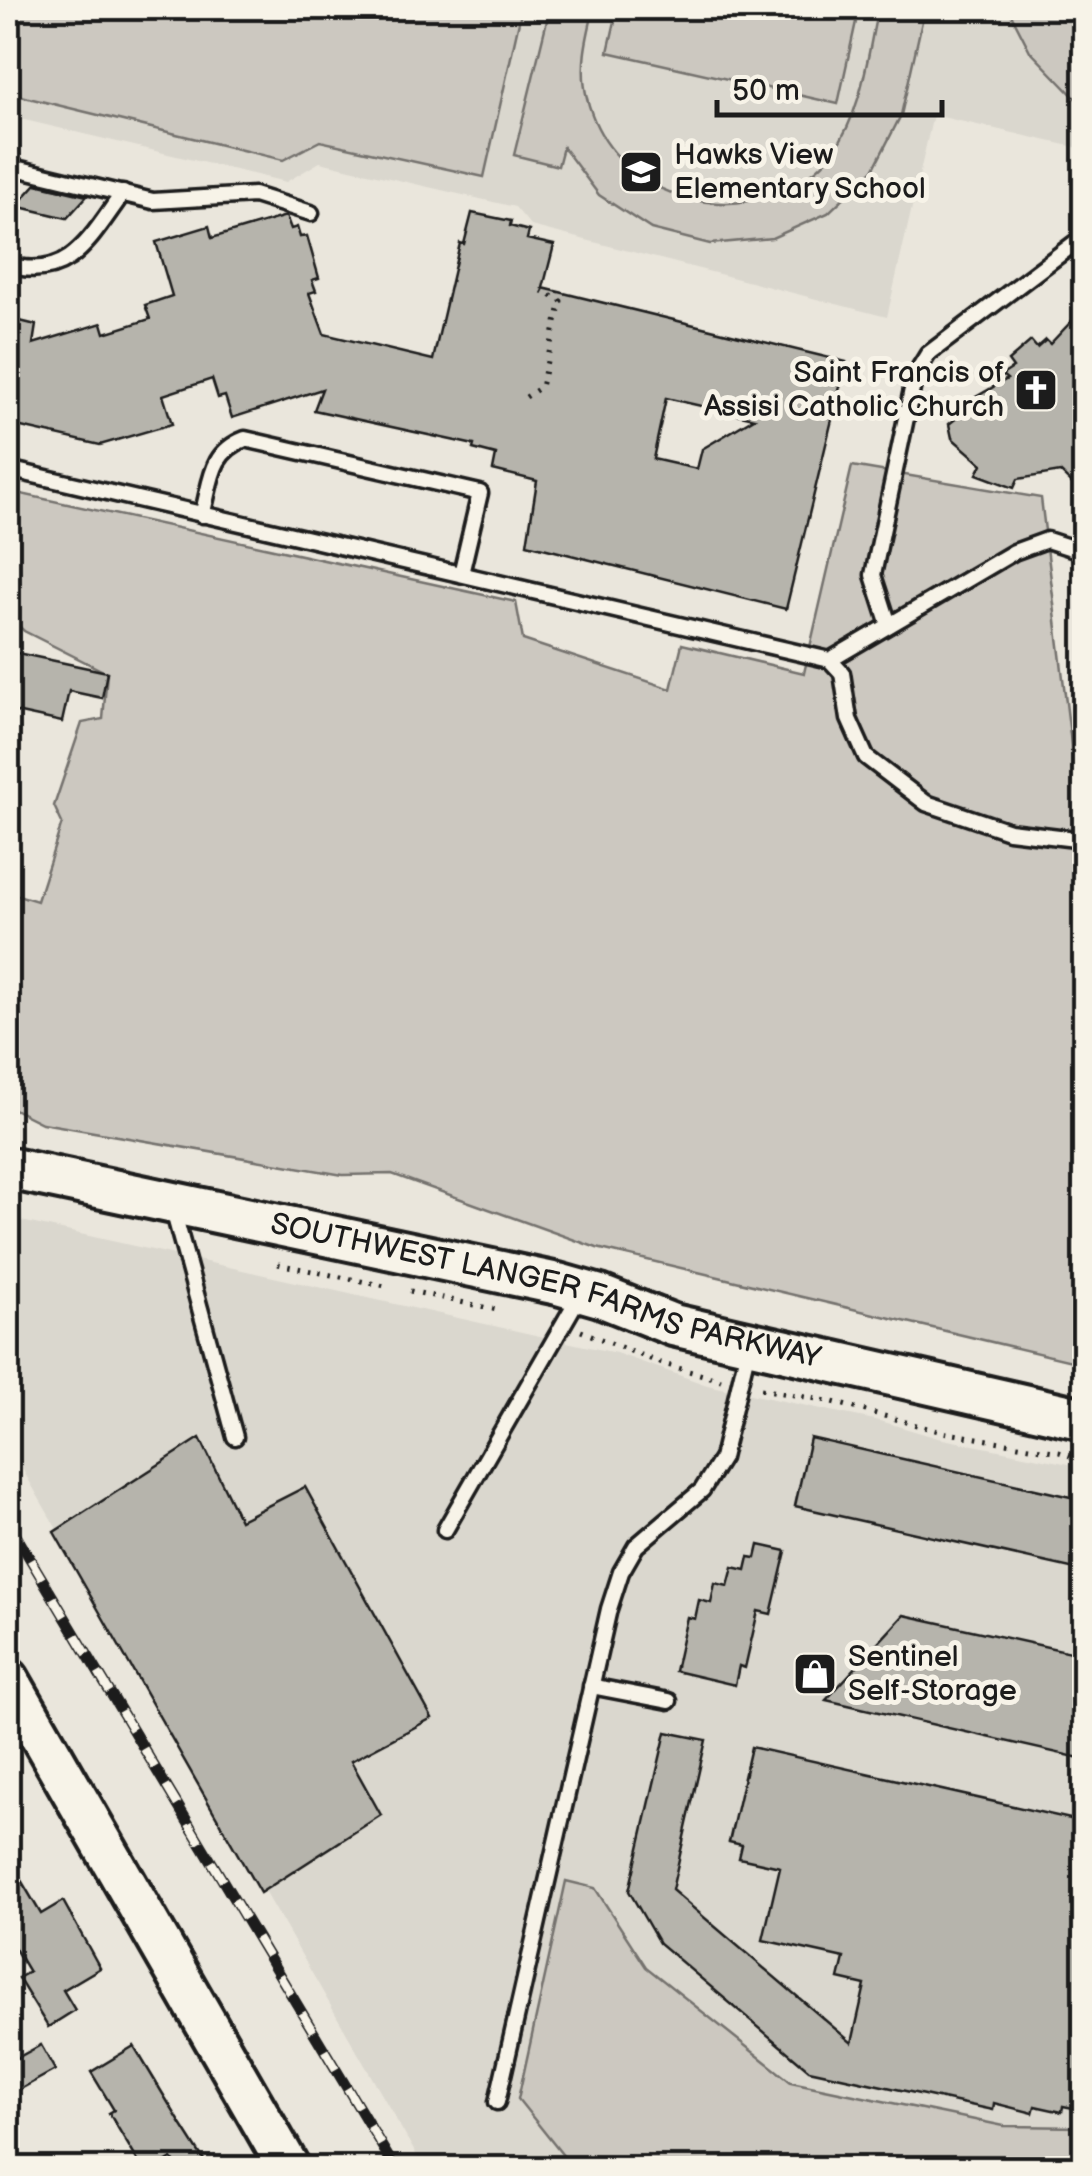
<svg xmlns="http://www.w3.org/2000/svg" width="1092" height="2176" font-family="'Balsamiq Sans',sans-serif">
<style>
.built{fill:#dad7ce}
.green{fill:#ccc8c0;stroke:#74726e;stroke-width:2.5}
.building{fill:#b6b4ac;stroke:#1c1c1c;stroke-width:2.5;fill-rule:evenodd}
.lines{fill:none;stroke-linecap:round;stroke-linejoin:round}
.lane-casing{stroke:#1c1c1c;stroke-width:21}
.secondary-casing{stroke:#1c1c1c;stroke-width:48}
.path{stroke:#1c1c1c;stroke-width:5;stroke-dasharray:2.5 8;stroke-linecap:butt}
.lane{stroke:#f7f3e8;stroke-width:14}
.secondary{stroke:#f7f3e8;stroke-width:40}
.rail-casing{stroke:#1c1c1c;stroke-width:11}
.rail{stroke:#f7f3e8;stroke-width:8;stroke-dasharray:22;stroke-linecap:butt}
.labels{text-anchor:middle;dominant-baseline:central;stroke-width:10;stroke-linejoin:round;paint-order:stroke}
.poi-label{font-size:30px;fill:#1c1c1c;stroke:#f7f3e8;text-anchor:start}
.street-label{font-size:30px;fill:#1c1c1c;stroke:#f7f3e8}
</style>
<rect width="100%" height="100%" fill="#eae6dc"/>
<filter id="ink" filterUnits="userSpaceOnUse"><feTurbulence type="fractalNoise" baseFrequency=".01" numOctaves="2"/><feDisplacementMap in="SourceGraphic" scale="20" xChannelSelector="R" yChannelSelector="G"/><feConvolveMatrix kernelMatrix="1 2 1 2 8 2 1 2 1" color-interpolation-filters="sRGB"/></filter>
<g filter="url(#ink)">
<g class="built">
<path d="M8 8H1084V149L933 115 887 317 531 226 515 207 320 162 286 182 8 116Z"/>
<path d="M8 1218 616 1353 707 1385 884 1422 938 1438 1084 1467V2127L1004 2126 791 2082 646 1967 595 1888 518 2099 573 2168H424L8 1444Z"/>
</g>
<g class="green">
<path d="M8 8H522L484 177 320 141 283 160 8 93Z"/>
<path d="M550 8H594C587 37 579 67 587 98 607 182 702 225 779 192 799 184 820 170 833 152 863 110 867 56 878 8H925L901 115 873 170 828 213 772 238 710 244 651 229 599 195 563 147 558 166 514 155Z"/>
<path d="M618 8H859L838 104 608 52Z"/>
<path d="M1008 8H1084V107L1030 51Z"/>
<path d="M852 466 1041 498 1084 850V1364L597 1248 392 1174 343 1175 42 1123 8 1106V892L37 901 62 823 54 806 82 723 103 719 107 673 24 631 8 616V491L516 602 523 640 671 689 682 644 804 673Z"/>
<path d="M566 1881 595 1888 646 1967 791 2082 1004 2126 1084 2127V2168H573L518 2099Z"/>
</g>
<g class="building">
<path d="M36 184 87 196 67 218 16 206Z"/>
<path d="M472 213 511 221 510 226 529 231 527 239 554 245 543 288 846 362 786 609 527 544 537 481 493 470 496 455 473 449 474 445 314 410 322 389 232 418 225 396 218 398 212 379 163 395 172 424 100 445 8 424V322L15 324 16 320 36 325 33 344 102 323 105 333 150 319 145 305 172 296 156 242 209 226 212 238 286 216 291 229 297 227 300 237 307 236 319 278 312 280 316 291 309 293 324 334 433 360 460 243 464 244ZM666 398 754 418 702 449 697 469 653 459Z"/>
<path d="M1084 308V495L1060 472 1018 479 1014 488 977 474 982 464 952 438 949 424 972 406 969 401 1007 379 1002 375 1013 368 1008 361 1031 341 1037 348 1046 340 1050 344Z"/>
<path d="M8 651 107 672 102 698 69 691 62 722 11 711 13 700 8 699Z"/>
<path d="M200 1438 240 1520 305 1487 432 1718 351 1761 381 1815 260 1893 54 1532Z"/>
<path d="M810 1438 1084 1500V1571L795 1506Z"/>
<path d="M759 1545 786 1551 771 1614 758 1611 745 1668 739 1666 735 1685 675 1671 687 1617 695 1619 699 1600 711 1603 715 1583 728 1586 733 1567 746 1570 749 1557 756 1558Z"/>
<path d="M904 1615 1084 1655V1759L826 1700Z"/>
<path d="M666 1732 706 1740 672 1890 852 2043 865 1985 839 1979 844 1958 763 1940 780 1867 739 1858 742 1845 729 1842 751 1747 1084 1822V2110L1063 2106 1062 2112 1035 2106 1033 2113 994 2103 993 2110 809 2070 659 1943 629 1891Z"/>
<path d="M8 1858 41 1914 63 1901 100 1968 63 1990 75 2010 48 2027 18 1978 29 1972 8 1937Z"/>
<path d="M41 2045 55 2070 8 2096V2063Z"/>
<path d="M134 2046 181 2124 209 2168H178L172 2159 156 2168H142L109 2113 114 2110 91 2072Z"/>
</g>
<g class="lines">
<defs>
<g id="lane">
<path d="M8 166 153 201 254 195 311 213"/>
<path d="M8 265C70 282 90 238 123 193"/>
<path d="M8 469 830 660 842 673 849 719 866 757 926 803 1009 831 1084 840"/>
<path d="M202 515C212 481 209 453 245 439L480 493 461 574"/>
<path d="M889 625 873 575 915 375 928 354 1084 236"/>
<path d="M830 660 1014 552 1047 540 1084 552"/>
<path d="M172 1206 235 1437"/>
<path d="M445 1530 580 1295"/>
<path d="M591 1686 669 1701"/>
<path d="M497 2102 609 1609 621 1572 636 1546 702 1490 722 1458 749 1344"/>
</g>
<g id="secondary">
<path id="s1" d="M8 1168 558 1284 600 1296 673 1325 1084 1419"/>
<path d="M8 1679 289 2168"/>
</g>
</defs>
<use href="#lane" class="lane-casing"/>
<use href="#secondary" class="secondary-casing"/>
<g class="path">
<path d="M526 397 541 387 561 301 542 291"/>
<path d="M278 1264 385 1286"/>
<path d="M410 1291 497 1310"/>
<path d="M581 1331 660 1363 721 1380"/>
<path d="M761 1389 833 1402 942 1432 1059 1452 1084 1461"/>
</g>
<use href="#lane" class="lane"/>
<use href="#secondary" class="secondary"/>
<defs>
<path id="rail" d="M8 1522 395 2168"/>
</defs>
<use href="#rail" class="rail-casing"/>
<use href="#rail" class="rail"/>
</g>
</g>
<defs>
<symbol id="school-square" viewBox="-11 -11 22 22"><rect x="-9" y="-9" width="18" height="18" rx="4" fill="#1c1c1c" stroke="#f7f3e8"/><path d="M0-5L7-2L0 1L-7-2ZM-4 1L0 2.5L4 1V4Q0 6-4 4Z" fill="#fff"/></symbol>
<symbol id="church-square" viewBox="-11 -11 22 22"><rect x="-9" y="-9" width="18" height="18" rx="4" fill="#1c1c1c" stroke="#f7f3e8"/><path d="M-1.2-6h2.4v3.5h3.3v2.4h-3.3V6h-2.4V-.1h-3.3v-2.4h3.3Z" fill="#fff"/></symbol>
<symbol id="shop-square" viewBox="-11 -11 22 22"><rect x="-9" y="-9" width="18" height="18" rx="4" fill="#1c1c1c" stroke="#f7f3e8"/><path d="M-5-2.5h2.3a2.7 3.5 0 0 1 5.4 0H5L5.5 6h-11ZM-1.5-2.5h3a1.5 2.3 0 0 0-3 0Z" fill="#fff"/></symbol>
</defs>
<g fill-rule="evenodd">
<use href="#school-square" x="616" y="147" width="50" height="50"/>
<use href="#church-square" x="1011" y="365" width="50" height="50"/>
<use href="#shop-square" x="790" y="1649" width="50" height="50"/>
</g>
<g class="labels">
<g class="poi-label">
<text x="674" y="155">Hawks View<tspan x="674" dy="34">Elementary School</tspan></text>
<text x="1004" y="373" text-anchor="end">Saint Francis of<tspan x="1004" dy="34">Assisi Catholic Church</tspan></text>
<text x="848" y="1657">Sentinel<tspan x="848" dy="34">Self-Storage</tspan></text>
</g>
<g class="street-label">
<text stroke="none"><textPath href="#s1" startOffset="552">SOUTHWEST LANGER FARMS PARKWAY</textPath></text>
</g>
</g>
<rect width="1092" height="2176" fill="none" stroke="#f7f3e8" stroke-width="40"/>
<rect x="20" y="20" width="1052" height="2136" fill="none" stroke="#1c1c1c" stroke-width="4" filter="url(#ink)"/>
<path d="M717 100v15h225v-15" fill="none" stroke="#1c1c1c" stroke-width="5"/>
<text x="732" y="100" font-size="30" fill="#1c1c1c" stroke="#f7f3e8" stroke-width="8" paint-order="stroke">50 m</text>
</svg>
